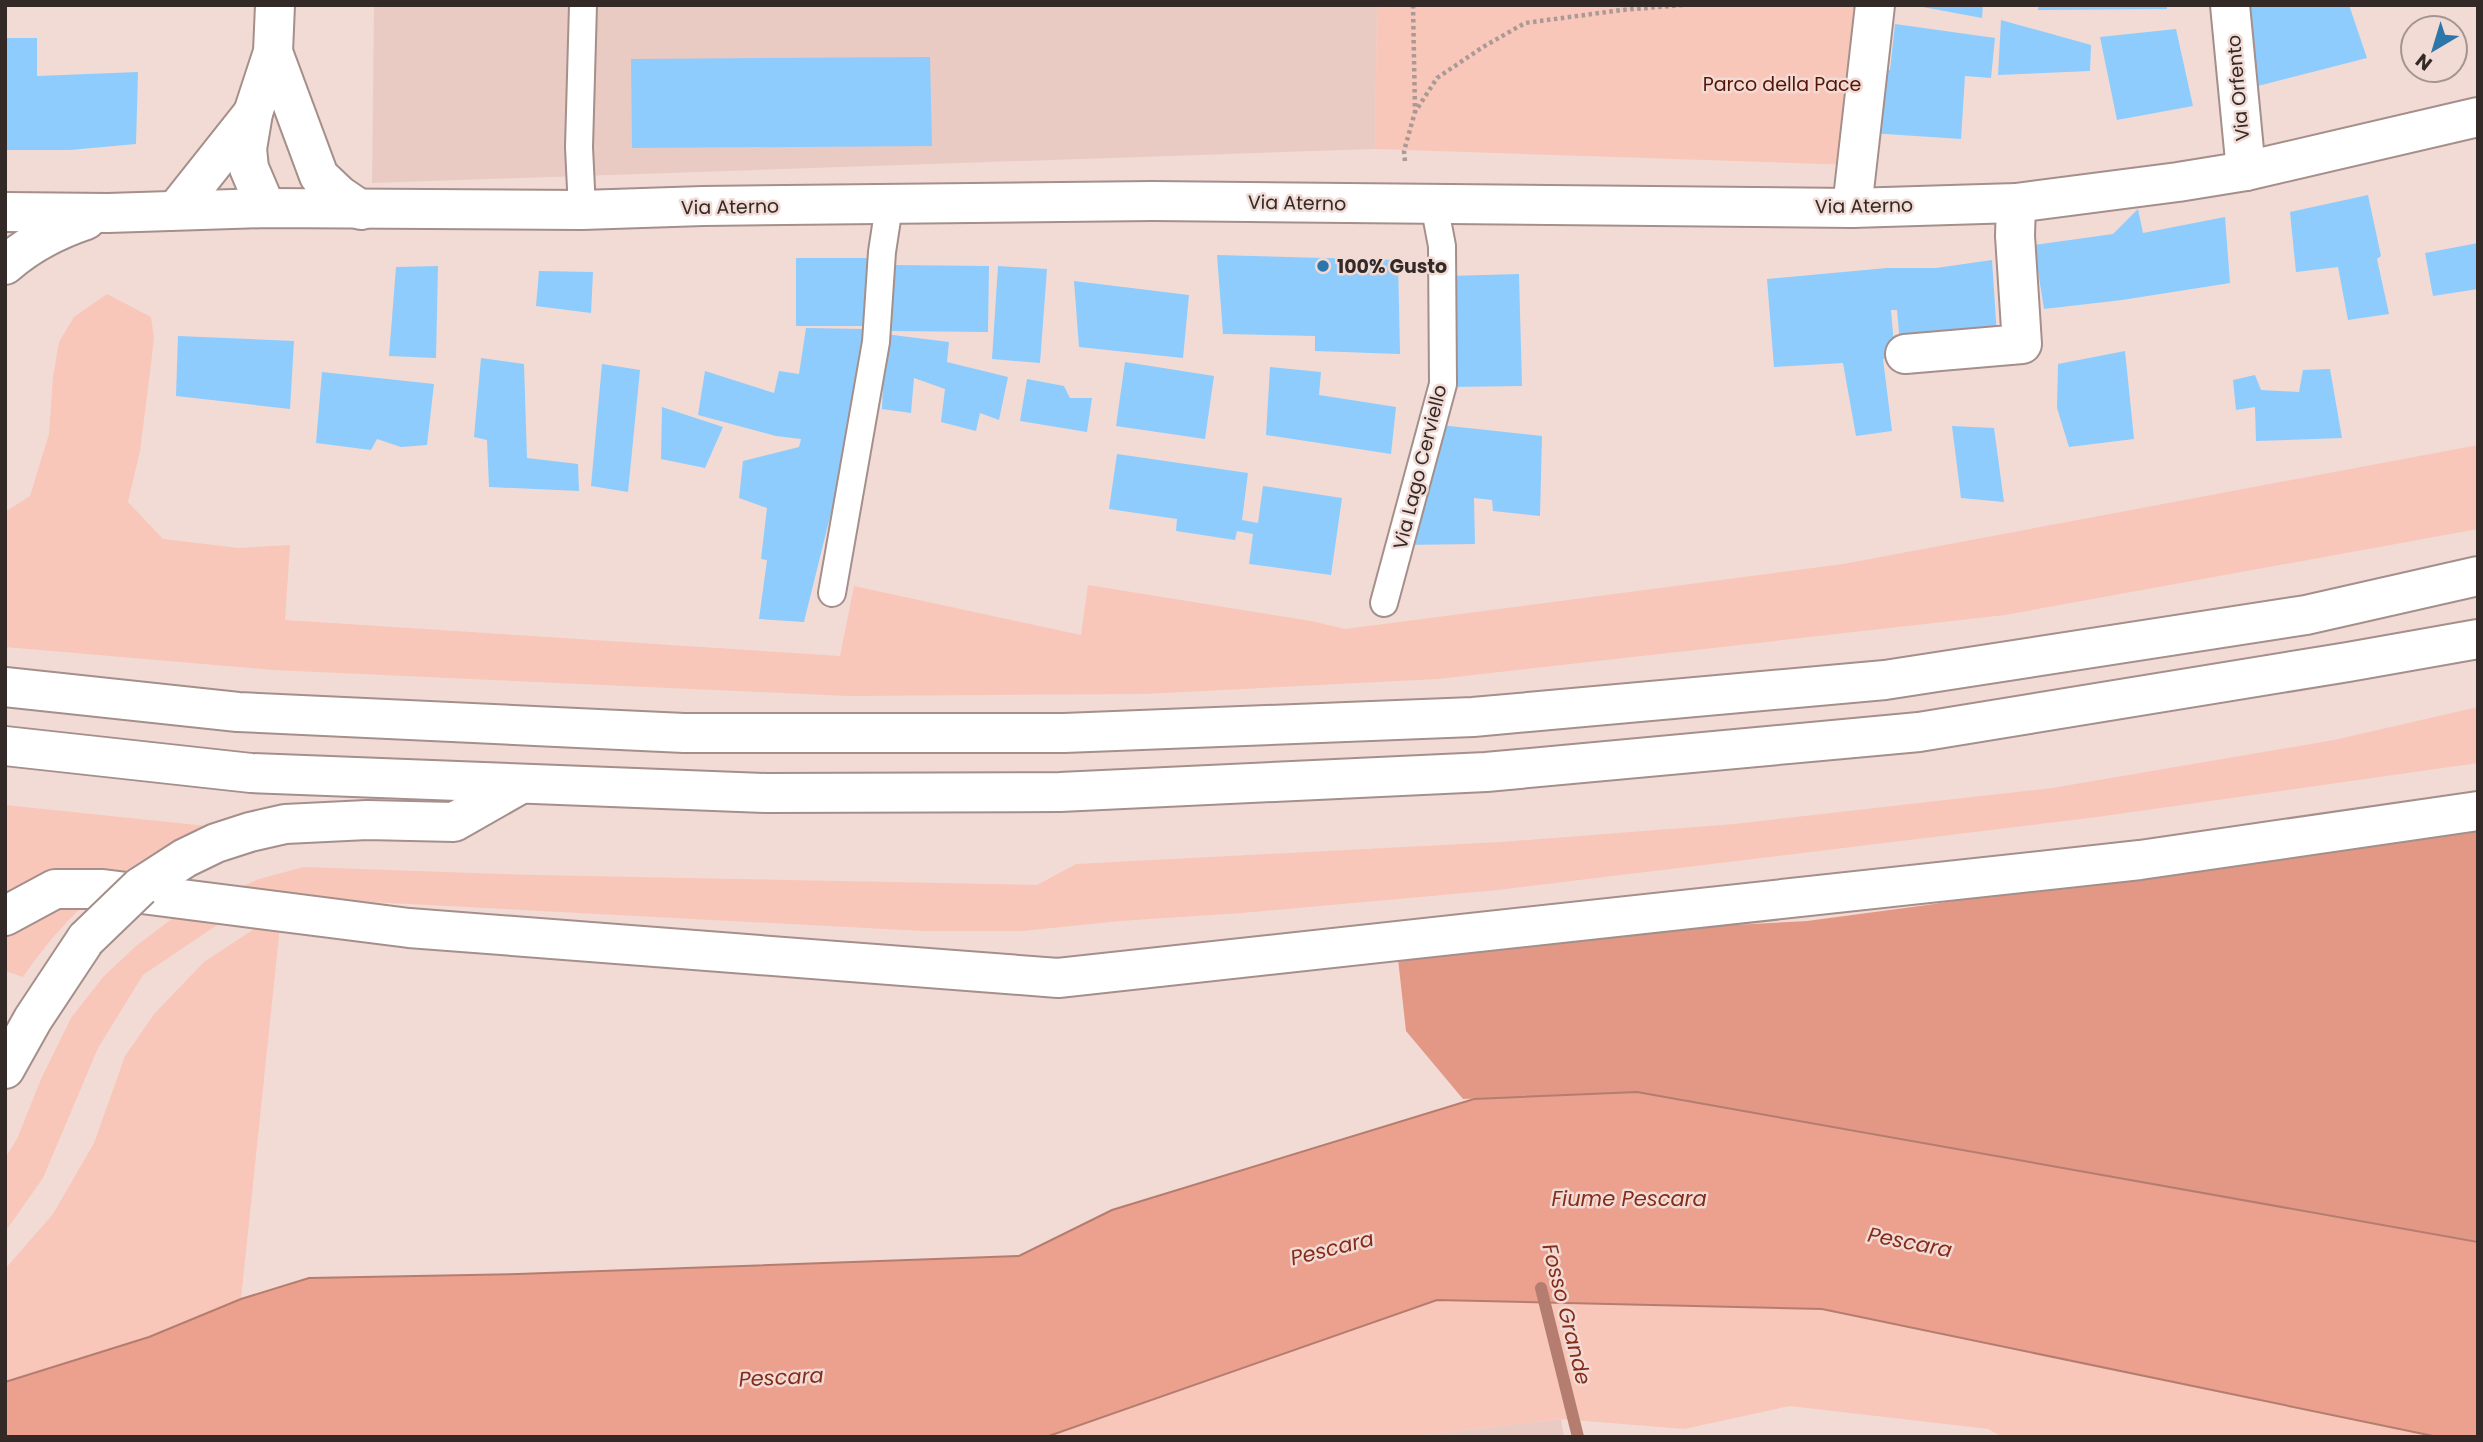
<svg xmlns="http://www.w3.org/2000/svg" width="2483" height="1442" font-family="Poppins,sans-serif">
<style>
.built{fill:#e9cbc4}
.green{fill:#f9c6ba}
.forest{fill:#e39886}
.water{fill:#eca08e;stroke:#b47d6f;stroke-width:2}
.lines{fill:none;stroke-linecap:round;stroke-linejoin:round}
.stream{stroke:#b47d6f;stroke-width:12}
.building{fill:#8eccfd}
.lane-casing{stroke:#a48f8a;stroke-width:30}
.street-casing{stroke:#a48f8a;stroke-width:42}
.secondary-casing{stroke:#a48f8a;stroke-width:42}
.highway-casing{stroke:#a48f8a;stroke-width:42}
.path{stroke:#aa9994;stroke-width:4.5;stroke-dasharray:3.5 3.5;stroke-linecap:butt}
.lane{stroke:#fff;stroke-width:26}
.street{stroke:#fff;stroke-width:38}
.secondary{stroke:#fff;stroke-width:38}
.highway{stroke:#fff;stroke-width:38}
.highway-bridge-casing{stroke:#a48f8a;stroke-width:42;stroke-linecap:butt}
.highway-bridge{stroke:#fff;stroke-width:38}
.poi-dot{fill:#2d76aa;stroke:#f2dbd5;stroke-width:2.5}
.labels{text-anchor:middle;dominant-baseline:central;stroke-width:5;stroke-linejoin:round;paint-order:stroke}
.park-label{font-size:19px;fill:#561407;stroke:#f2dbd5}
.street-label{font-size:19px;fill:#332a28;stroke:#f2dbd5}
.poi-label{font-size:19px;font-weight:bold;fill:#332a28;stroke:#f2dbd5;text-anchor:start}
.water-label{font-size:21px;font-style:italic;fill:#842c1a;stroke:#f2dbd5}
</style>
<rect width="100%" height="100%" fill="#f2dbd5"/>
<g class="built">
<path d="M374 5H1377L1375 149 372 183Z"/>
<path d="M1561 1419 1564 1437H1407Z"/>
</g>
<g class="green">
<path d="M1377 5H1870L1855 165 1375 149Z"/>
<path d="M107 294 151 317 154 338 150 372 140 451 128 502 163 539 239 548 290 545 285 620 840 656 854 586 1081 635 1088 585 1311 621 1345 629 1843 564 2478 445V529L2005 615 1438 679 1145 694 848 696 273 670 5 647V512L30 496 49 434 53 377 59 342 74 317Z"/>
<path d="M2478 707V763L2097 817 1498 890 1242 913 1120 921 1023 931H923L293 898 217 925 143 975 98 1048 43 1178 5 1232V1158L17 1139 41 1079 71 1018 103 977 136 946 173 918 259 879 304 867 535 875 1037 885 1076 864 1501 842 1734 824 2052 788 2334 740Z"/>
<path d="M5 805 207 826 205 831C184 841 161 849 141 861 92 892 56 929 23 977L5 971Z"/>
<path d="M280 926 241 1299 149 1337 5 1382V1269L53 1214 94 1143 125 1056 155 1013 204 962 254 929Z"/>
<path d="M1437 1300 1822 1309 2438 1437H2003L1988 1429 1790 1406 1684 1429 1561 1419 1407 1437H1046Z"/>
</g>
<path class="forest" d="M2478 826V1242L1637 1092 1463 1099 1406 1031 1398 959 1679 928 1807 921 1927 905 2144 871Z"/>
<path class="water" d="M1637 1092 2478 1242V1437H2438L1822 1309 1437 1300 1046 1437H5V1382L149 1337 241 1299 309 1278 518 1274 1019 1256 1112 1210 1474 1099Z"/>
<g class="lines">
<path class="stream" d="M1541 1288 1578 1437"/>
</g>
<g class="building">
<path d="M1912 5H1983L1982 18Z"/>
<path d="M2039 5H2167V9L2038 10Z"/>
<path d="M2243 5H2349L2367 58 2250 88Z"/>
<path d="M2001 20 2091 45 2090 71 1998 75Z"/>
<path d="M1895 24 1995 38 1991 78 1965 76 1961 139 1870 133 1875 69 1890 70Z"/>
<path d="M2176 29 2193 106 2117 120 2100 37Z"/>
<path d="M5 38H37V76L138 72 136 144 70 150H5Z"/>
<path d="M930 57 932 146 632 148 631 59Z"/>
<path d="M2368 195 2381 256 2377 259 2389 314 2348 320 2338 267 2296 272 2290 212Z"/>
<path d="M2138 209 2143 233 2225 217 2230 283 2122 300 2044 309 2034 245 2113 234Z"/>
<path d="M2478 243V289L2433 296 2425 253Z"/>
<path d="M1217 255 1398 260 1400 354 1315 351V336L1223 334Z"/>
<rect x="796" y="258" width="77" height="68"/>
<path d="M1992 260 1997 336 1900 344 1897 310H1891L1895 358 1883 359 1892 431 1856 436 1843 363 1774 367 1767 279 1887 268H1936Z"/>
<path d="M893 265 989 266 988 332 892 331Z"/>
<path d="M438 266 436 358 389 356 396 267Z"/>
<path d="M998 266 1047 269 1040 363 992 359Z"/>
<path d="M539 271 593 272 591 313 536 306Z"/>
<path d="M1519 274 1522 386 1449 387V276Z"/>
<path d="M1074 281 1189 295 1183 358 1079 347Z"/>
<path d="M806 328 864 329 845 456 804 622 759 619 767 560 761 559 767 508 739 498 743 461 799 447 801 439 776 436 698 415 705 371 774 393 779 371 799 374Z"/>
<path d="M885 334 949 342 947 362 1008 377 999 420 980 413 976 431 941 422 945 389 914 378 911 413 882 409Z"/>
<path d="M178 336 294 341 290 409 176 396Z"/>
<path d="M2125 351 2134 439 2069 447 2057 408 2058 364Z"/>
<path d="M481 358 524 364 527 458 578 464 579 491 489 487 487 440 474 437Z"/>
<path d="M1125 362 1214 376 1205 439 1116 426Z"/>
<path d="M602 364 640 370 628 492 591 486Z"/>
<path d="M1270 367 1321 372 1319 395 1396 407 1391 454 1266 435Z"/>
<path d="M2330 369 2342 438 2256 441 2255 407 2236 410 2233 380 2255 375 2261 390 2299 392 2303 370Z"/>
<path d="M322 372 434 384 427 445 401 447 377 439 371 450 316 443Z"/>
<path d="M1027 379 1064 386 1070 398H1092L1087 432 1020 421Z"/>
<path d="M662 407 723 427 705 468 661 459Z"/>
<path d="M1440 425 1542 436 1540 516 1493 511 1492 500 1474 498 1475 544 1400 545Z"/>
<path d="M1952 426 1994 428 2004 502 1961 498Z"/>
<path d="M1117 454 1248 473 1242 520 1258 523 1263 486 1342 498 1331 575 1249 564 1253 534 1237 531 1235 540 1176 531 1177 519 1109 509Z"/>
</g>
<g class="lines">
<defs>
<g id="lane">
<path d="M582 210 579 147 583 5"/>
<path d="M832 593 876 342 882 252 889 206"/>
<path d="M1384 603 1443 384 1442 246 1434 204"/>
</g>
<g id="street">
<path d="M2230 5 2246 171"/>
<path d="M1852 208 1875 5"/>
<path d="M1905 354 2022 344 2015 236 2016 203"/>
<path d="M5 916 55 889H103L409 928 1058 978 2140 860 2478 811"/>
</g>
<g id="secondary">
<path d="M273 52 319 176 339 195 361 210"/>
<path d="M266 208 249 168 247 149 253 113 273 52 275 5"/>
<path d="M176 210 253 113"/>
<path d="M5 212 108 213 266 208 582 210 703 206 1153 201 1852 208 2016 203 2178 182 2246 171 2478 117"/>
<path d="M5 265C30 243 56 230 86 220"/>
</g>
<g id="highway">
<path d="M5 687 238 712 684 733H1064L1473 717 1885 680 2306 615 2478 576"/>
<path d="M5 746 251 773 766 793 1060 792 1486 772 1919 732 2348 662 2478 639"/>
<path d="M140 887 185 858 216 843 250 832 285 824 367 820 454 822 519 785"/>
<path d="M5 1069 33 1019 86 939"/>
</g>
</defs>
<use href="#lane" class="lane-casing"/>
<use href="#street" class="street-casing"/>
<use href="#secondary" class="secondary-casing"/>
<use href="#highway" class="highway-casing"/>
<g class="path">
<path d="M1413 5 1415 111"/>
<path d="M1405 161 1404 151 1415 112 1437 78 1483 47 1525 23 1622 10 1683 5"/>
</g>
<use href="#lane" class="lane"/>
<use href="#street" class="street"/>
<use href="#secondary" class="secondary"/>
<use href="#highway" class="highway"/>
<defs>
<path id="highway-bridge" d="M86 939 140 887"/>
</defs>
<use href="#highway-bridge" class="highway-bridge-casing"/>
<use href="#highway-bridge" class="highway-bridge"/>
</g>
<circle class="poi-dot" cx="1323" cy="266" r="7"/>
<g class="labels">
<g class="park-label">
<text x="1782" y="84">Parco della Pace</text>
</g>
<g class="street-label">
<text transform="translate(2238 88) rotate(-95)">Via Orfento</text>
<text transform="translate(1297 203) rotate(1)">Via Aterno</text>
<text transform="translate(1864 206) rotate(-1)">Via Aterno</text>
<text transform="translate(730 207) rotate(-1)">Via Aterno</text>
<text transform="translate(1420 467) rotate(-76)">Via Lago Cerviello</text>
</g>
<g class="poi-label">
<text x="1337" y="266">100% Gusto</text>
</g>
<g class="water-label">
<text x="1629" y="1198">Fiume Pescara</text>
<text transform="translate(1910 1242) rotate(11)">Pescara</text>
<text transform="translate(1332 1248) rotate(-14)">Pescara</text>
<text transform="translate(1567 1314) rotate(76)">Fosso Grande</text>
<text transform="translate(781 1377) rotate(-3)">Pescara</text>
</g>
</g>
<rect width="2483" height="1442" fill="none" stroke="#332a28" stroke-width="14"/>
<g transform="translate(2434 49) rotate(218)"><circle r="33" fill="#f2dbd5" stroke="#a69490" stroke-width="2"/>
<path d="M0-5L12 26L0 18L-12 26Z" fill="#2d76aa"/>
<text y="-10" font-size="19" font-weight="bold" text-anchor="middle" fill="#332a28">N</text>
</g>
</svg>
